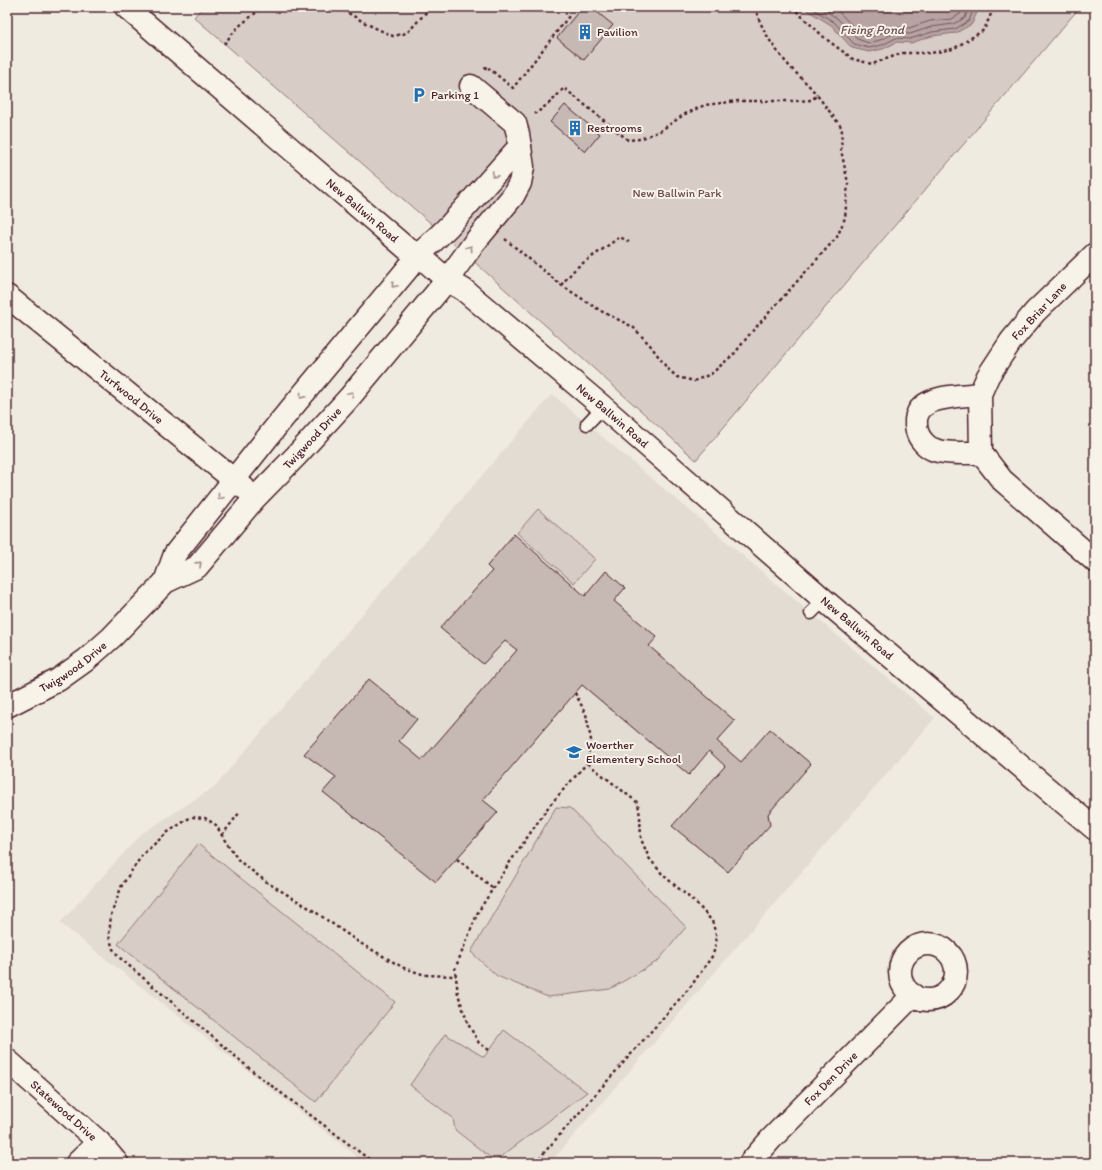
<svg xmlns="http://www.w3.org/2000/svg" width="1102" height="1170" font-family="Itim,sans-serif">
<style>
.built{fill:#e3dcd2}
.green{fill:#d8cdc6;stroke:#917678}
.water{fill:#b7a4a2;stroke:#8b6f72}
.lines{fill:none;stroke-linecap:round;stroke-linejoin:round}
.shore{stroke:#76545b;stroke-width:1}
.building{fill:#c6b8b3;stroke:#4a1f2b}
.lane-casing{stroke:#4a1f2b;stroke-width:15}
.street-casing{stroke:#4a1f2b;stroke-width:25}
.secondary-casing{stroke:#4a1f2b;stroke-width:25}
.path{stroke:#4a1f2b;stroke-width:2.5;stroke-dasharray:3 3;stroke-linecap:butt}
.lane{stroke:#f7f3e8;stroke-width:12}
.street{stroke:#f7f3e8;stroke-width:22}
.secondary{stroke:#f7f3e8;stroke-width:22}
.oneway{stroke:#a0898a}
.labels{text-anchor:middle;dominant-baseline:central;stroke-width:4;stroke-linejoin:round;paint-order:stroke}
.poi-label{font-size:12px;fill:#4a1f2b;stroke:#f7f3e8;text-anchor:start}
.park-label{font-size:12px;fill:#6e4a52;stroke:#f7f3e8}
.street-label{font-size:12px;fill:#4a1f2b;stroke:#f7f3e8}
.water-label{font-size:13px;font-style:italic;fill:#704e55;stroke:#f7f3e8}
</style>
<rect width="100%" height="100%" fill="#f0ebe0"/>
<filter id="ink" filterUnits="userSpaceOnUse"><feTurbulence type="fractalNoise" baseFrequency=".025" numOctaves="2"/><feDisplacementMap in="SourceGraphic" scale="8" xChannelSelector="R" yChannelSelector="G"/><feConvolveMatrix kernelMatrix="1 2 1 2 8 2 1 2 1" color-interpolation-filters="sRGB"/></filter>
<g filter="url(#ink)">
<path class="built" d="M552 394 935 718 550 1163H365L60 923 141 834 214 787Z"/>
<g class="green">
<path d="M203 7H1080L696 460 442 233 194 17Z"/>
<path d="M538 509 595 559 574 583 517 533Z"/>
<path d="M556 807 570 808 686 927 658 961 610 989 548 997 497 976 471 952Z"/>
<path d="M198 844 395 1002 316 1102 118 944Z"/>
<path d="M504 1030 587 1092 495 1161 455 1130 453 1118 410 1085 445 1034 484 1057Z"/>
</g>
<path class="water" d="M802 7H977L978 10 972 24 956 33 932 36 911 43 897 42 883 49 869 52 852 48 831 25Z"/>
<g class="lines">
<g class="shore">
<path d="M810 7 834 22 854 44 869 48 882 45 896 38 910 39 932 32 955 29 969 21 974 7"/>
<path d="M819 7 837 18 857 39 869 43 880 40 895 33 910 34 931 27 953 24 965 18 969 7"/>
<path d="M830 7 841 14 860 34 869 37 878 35 893 27 909 28 930 21 952 19 960 14 963 7"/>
</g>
</g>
<g class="building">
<path d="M582 7H591L613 25 584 60 557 38Z"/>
<path d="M565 105 600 134 585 152 550 122Z"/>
<path d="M514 534 585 596 606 571 625 588 614 601 657 637 649 646 735 721 717 741 741 762 770 729 811 764 768 814 770 825 728 872 672 826 725 766 709 751 689 775 582 685 483 800 498 812 436 882 323 792 336 777 304 754 369 679 417 719 399 741 422 760 517 650 505 641 483 664 440 628 492 571 487 566Z"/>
</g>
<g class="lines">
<defs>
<g id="lane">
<path d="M587 424 603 407"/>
<path d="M811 613 824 600"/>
</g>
<g id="street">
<path d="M1095 254 1035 312 1011 341 988 376 980 394 981 453 1002 480 1095 561"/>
<path id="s1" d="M7 296 244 488"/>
<path d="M980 394C956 397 908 394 917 431 919 439 927 448 935 450 944 454 970 453 981 453"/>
<path d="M165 582 175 554 279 423 419 255 449 226 520 146"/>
<path id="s2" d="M7 706 58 680 86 660 112 637 165 582 197 567 255 498 296 456 349 398 447 280 474 243 513 196 520 183 523 167 518 134 515 123 471 86"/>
<circle cx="928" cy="972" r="28"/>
<path id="s3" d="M7 1060 99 1142 117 1163"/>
<path d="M77 1163 99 1142"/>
<path id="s4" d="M750 1163 771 1139 913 995"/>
</g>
<g id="secondary">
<path id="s5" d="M126 7 406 248 419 255 447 280 464 290 603 407 824 600 1095 829"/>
</g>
</defs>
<use href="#lane" class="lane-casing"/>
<use href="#street" class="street-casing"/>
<use href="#secondary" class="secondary-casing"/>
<g class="path">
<path d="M338 7 367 24 393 36 407 33 431 7"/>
<path d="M755 7C761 30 775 50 791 68 800 77 809 85 817 95"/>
<path d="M792 7 826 39 853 59 872 64 903 53H931L953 49 984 30 994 7"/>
<path d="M224 44 238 27 263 7"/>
<path d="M485 69 486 66 513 88 569 16 559 7"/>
<path d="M505 239 561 285 601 311 633 327 650 345 667 368 677 377 694 381 711 374 735 353 749 335 837 237 845 218 848 183 841 150 842 128 817 95 812 100 796 101H738L705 105 685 114 660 131 640 139 628 140 564 88 552 101 535 114"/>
<path d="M561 285 576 268 620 237 629 242"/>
<path d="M222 835 240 812"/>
<path d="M457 859 493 888"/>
<path d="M489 1050 479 1043 468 1024 458 994 455 969 478 912 508 865 549 806 587 763 591 740 586 714 575 693"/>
<path d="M374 1163 256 1074 120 958 113 949 109 936 111 915 122 885 143 854 168 832 191 817 205 818 216 825 224 839 239 861 268 883 311 909 360 943 404 968 425 975 456 976"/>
<path d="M535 1163 691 986 713 955 717 938 712 921 698 905 663 875 649 858 641 839 640 817 638 803 587 763"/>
</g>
<use href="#lane" class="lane"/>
<use href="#street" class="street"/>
<use href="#secondary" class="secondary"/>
</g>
<defs><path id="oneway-chevron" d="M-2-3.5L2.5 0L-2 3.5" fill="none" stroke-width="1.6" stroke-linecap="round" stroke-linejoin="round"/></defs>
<g class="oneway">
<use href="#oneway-chevron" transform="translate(494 175) rotate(132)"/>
<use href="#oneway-chevron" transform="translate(470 248) rotate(-54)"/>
<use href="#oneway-chevron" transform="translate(394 285) rotate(130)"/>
<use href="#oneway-chevron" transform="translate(351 394) rotate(-50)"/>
<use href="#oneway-chevron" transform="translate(302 396) rotate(130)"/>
<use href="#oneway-chevron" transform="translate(220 497) rotate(128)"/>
<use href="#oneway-chevron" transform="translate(199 564) rotate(-44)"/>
</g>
</g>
<defs>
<symbol id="building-bare" viewBox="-9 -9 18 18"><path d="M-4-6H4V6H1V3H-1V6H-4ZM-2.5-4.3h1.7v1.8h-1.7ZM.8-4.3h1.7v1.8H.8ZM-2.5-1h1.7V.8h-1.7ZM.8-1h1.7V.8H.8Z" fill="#1f6fb2" stroke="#f7f3e8" stroke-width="2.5" paint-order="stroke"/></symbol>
<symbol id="parking-bare" viewBox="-9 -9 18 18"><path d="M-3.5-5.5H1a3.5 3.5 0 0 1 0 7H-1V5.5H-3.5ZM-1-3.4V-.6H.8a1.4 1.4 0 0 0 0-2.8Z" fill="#1f6fb2" stroke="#f7f3e8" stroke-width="2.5" paint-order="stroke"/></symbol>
<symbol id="school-bare" viewBox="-9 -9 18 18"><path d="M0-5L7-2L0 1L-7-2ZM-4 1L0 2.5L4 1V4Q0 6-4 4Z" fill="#1f6fb2" stroke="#f7f3e8" stroke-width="2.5" paint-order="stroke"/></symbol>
</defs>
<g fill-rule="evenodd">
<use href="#building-bare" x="574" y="21" width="22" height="22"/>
<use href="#parking-bare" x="408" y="84" width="22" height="22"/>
<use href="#building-bare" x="564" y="117" width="22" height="22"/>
<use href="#school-bare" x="563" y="741" width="22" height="22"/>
</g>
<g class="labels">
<g class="poi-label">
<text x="597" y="32">Pavilion</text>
<text x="431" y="95">Parking 1</text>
<text x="587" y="128">Restrooms</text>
<text x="586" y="745">Woerther<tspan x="586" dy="14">Elementery School</tspan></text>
</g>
<g class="park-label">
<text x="677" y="193">New Ballwin Park</text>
</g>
<g class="street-label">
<text stroke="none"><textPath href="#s5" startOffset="312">New Ballwin Road</textPath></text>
<text transform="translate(1039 311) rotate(-47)">Fox Briar Lane</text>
<text stroke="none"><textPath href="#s1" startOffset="160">Turfwood Drive</textPath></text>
<text stroke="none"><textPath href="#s5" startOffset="636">New Ballwin Road</textPath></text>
<text stroke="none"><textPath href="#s2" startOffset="411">Twigwood Drive</textPath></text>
<text stroke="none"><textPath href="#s5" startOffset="960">New Ballwin Road</textPath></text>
<text stroke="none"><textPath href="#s2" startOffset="77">Twigwood Drive</textPath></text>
<text stroke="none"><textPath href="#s4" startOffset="117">Fox Den Drive</textPath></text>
<text stroke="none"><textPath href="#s3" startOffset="76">Statewood Drive</textPath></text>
</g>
<g class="water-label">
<text x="872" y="29">Fising Pond</text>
</g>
</g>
<rect width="1102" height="1170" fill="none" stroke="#f7f3e8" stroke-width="24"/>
<rect x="12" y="12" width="1078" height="1146" fill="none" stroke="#4a1f2b" stroke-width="1.5" filter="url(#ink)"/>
</svg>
